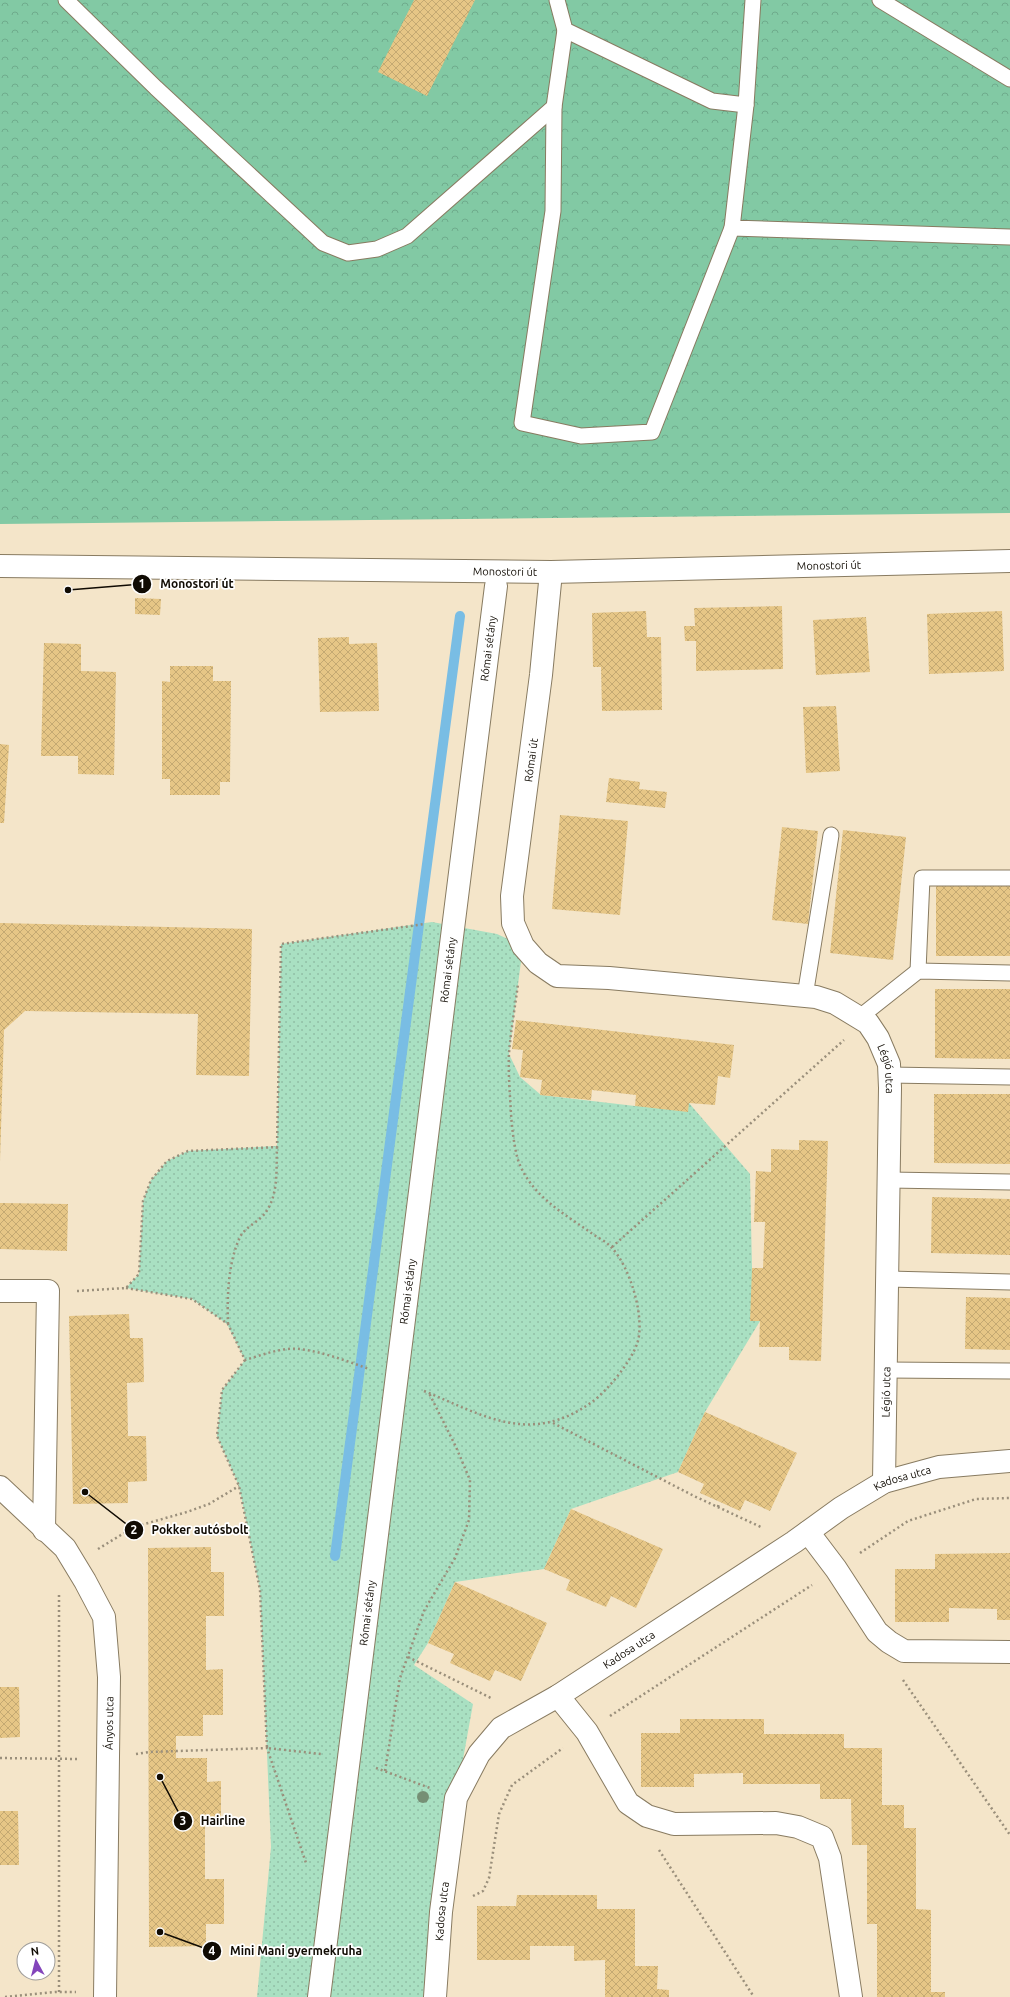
<svg xmlns="http://www.w3.org/2000/svg" width="1010" height="1997" font-family="Ubuntu,sans-serif">
<style>
.grass{fill:url(#grass-dots)}
.forest{fill:url(#forest-crowns)}
.lines{fill:none;stroke-linecap:round;stroke-linejoin:round}
.stream{stroke:#79bde4;stroke-width:10}
.building{fill:url(#building-cross-hatch)}
.service-casing{stroke:#887b61;stroke-width:17}
.pedestrian-casing{stroke:#887b61;stroke-width:24}
.minor-casing{stroke:#887b61;stroke-width:24}
.path{stroke:#9a8f7b;stroke-width:2.5;stroke-dasharray:2 3;stroke-linecap:butt}
.service{stroke:#fff;stroke-width:15}
.pedestrian{stroke:#fff;stroke-width:22}
.minor{stroke:#fff;stroke-width:22}
.tree{fill:#768f75}
.labels{text-anchor:middle;dominant-baseline:central;stroke-width:3.5;stroke-linejoin:round;paint-order:stroke}
.street-label{font-size:11px;fill:#100b03;stroke:#fff}
.leader{fill:none;stroke:#100b03;stroke-width:1.5}
.callout-dot{fill:#100b03;stroke:#fff;stroke-width:1.5}
.mark-label{font-size:12px;text-anchor:middle;font-weight:bold;fill:#fff}
.callout-label{font-size:12px;text-anchor:middle;font-weight:bold;fill:#100b03;stroke:#fff;stroke-width:3.5;stroke-linejoin:round;paint-order:stroke}
</style>
<defs>
<pattern id="grass-dots" width="8" height="8" patternUnits="userSpaceOnUse"><rect width="8" height="8" fill="#a9e0c2"/><path d="M2 2h.1M6 6h.1" fill="none" stroke="#90bfa5" stroke-width="1.8" stroke-linecap="round"/></pattern>
<pattern id="forest-crowns" width="20" height="18" patternUnits="userSpaceOnUse"><rect width="20" height="18" fill="#82c9a4"/><path d="M2 6a3 3 0 1 1 6 0M12 15a3 3 0 1 1 6 0" fill="none" stroke="#6fab8c"/></pattern>
<pattern id="building-cross-hatch" width="8" height="8" patternUnits="userSpaceOnUse"><rect width="8" height="8" fill="#e6c686"/><path d="M0 0l8 8M0 8l8-8" fill="none" stroke="#c4a972"/></pattern>
</defs>
<rect width="100%" height="100%" fill="#f4e5c9"/>
<path class="grass" d="M432 922 497 934 523 946 509 1054 520 1077 541 1095 635 1106 689 1103 750 1174 752 1268 760 1321 705 1412 678 1472 571 1509 544 1569 455 1582 428 1643 414 1665 473 1704 456 1798 435 1997H257L271 1847 260 1590 239 1486 217 1436 222 1390 245 1360 227 1324 192 1299 126 1288 139 1274 143 1201 151 1180 167 1161 188 1151 277 1146 281 944Z"/>
<path class="forest" d="M0 0H1010V513L0 524Z"/>
<g class="lines">
<path class="stream" d="M335 1556 460 616"/>
</g>
<g class="building">
<path d="M414 0H475L427 96 378 72Z"/>
<path d="M135 598 161 599 160 615 135 614Z"/>
<path d="M782 606 783 669 696 671V641H685L684 626H695L694 608Z"/>
<path d="M646 611 647 637H661L662 710 602 711 601 667H593L592 613Z"/>
<path d="M1002 611 1004 671 929 674 927 614Z"/>
<path d="M866 617 870 672 816 675 813 620Z"/>
<path d="M349 637V644L377 643 379 711 320 712 318 638Z"/>
<path d="M44 643 81 644V671L116 672 114 775 78 774V756H41Z"/>
<path d="M170 666H213V681H231L230 782H220V795H170V779H162V681L170 682Z"/>
<path d="M836 706 840 771 806 773 803 707Z"/>
<path d="M0 744 9 745 4 823H0Z"/>
<path d="M609 778 640 782 639 789 667 792 665 808 606 802Z"/>
<path d="M560 815 628 821 620 915 552 909Z"/>
<path d="M782 827 818 831 808 924 772 920Z"/>
<path d="M843 830 906 837 893 960 830 953Z"/>
<rect x="936" y="886" width="74" height="70"/>
<path d="M0 923 252 929 249 1076 196 1075 198 1014 25 1011 4 1030 0 1162Z"/>
<path d="M935 989H1010V1059L935 1058Z"/>
<path d="M516 1020 734 1045 730 1078 718 1076 715 1105 689 1103 688 1112 635 1106 636 1095 592 1090 591 1100 540 1095 542 1080 520 1077 523 1050 512 1049Z"/>
<path d="M934 1094H1010V1164L934 1163Z"/>
<path d="M799 1140 828 1141 821 1361 789 1360V1347H759L760 1321H750L752 1268H763L765 1222H754L756 1171 771 1172V1149L799 1150Z"/>
<path d="M932 1197 1010 1199V1255L931 1253Z"/>
<path d="M0 1203 68 1204 67 1251 0 1249Z"/>
<path d="M966 1297 1010 1298V1350L965 1349Z"/>
<path d="M129 1314 130 1338H143L144 1382 127 1383 128 1436H146L147 1481 128 1482V1503L73 1504 69 1316Z"/>
<path d="M705 1412 797 1453 770 1511 745 1500 740 1511 700 1493 704 1484 678 1472Z"/>
<path d="M571 1509 663 1549 636 1608 611 1596 606 1607 566 1590 570 1580 544 1569Z"/>
<path d="M211 1547V1572H224V1616H206V1670L223 1669V1715H203V1736H176V1758H207V1782L221 1781V1825L205 1826V1879H224V1924H206V1946L149 1947 148 1548Z"/>
<path d="M1010 1553V1620H997V1609L949 1608V1622H895V1569H935V1554Z"/>
<path d="M455 1582 547 1623 521 1681 495 1670 490 1681 450 1663 454 1654 428 1643Z"/>
<path d="M0 1687H19L20 1737 0 1738Z"/>
<path d="M680 1719H764V1734H844V1748H882V1805H904V1828H916V1909L931 1910V1992H945V1997H877V1924H867V1845H852L851 1799H820V1784H743V1773L694 1774V1787H641V1733H680Z"/>
<path d="M0 1811H18L19 1865H0Z"/>
<path d="M517 1895H597V1909H635V1966H658L657 1989 669 1990V1997H605V1960L574 1961V1946H530V1960H477V1906H516Z"/>
</g>
<g class="lines">
<defs>
<g id="service">
<path d="M66 0 156 88 323 243 348 253 377 249 407 236 554 107"/>
<path d="M557 0 565 30 712 101 746 105 753 0"/>
<path d="M880 0 1010 79"/>
<path d="M565 30 554 107 553 211 522 423 581 436 652 432 732 228"/>
<path d="M746 105 732 228 1010 237"/>
<path d="M918 971 922 878H1010"/>
<path d="M805 996 831 835"/>
<path d="M860 1017 918 971 1010 973"/>
<path d="M889 1075 1010 1077"/>
<path d="M889 1180 1010 1182"/>
<path d="M888 1279 1010 1282"/>
<path d="M886 1370 1010 1371"/>
</g>
<g id="pedestrian">
<path id="s1" d="M319 1997 496 586"/>
</g>
<g id="minor">
<path id="s2" d="M0 566 551 572 1010 561"/>
<path id="s3" d="M551 572 541 675 512 896 513 923 523 946 538 963 557 976 609 978 816 997 835 1003 868 1023 878 1038 889 1064 890 1088 884 1482"/>
<path d="M0 1291H48L44 1530"/>
<path d="M0 1487 65 1548 85 1581 104 1617 109 1677 105 1997"/>
<path d="M808 1532 836 1569 877 1632 889 1642 904 1651 1010 1652"/>
<path d="M558 1696 587 1732 628 1803 647 1816 674 1824 776 1823 798 1827 822 1837 830 1858 851 1997"/>
<path id="s4" d="M435 1997 441 1912 456 1798 479 1754 501 1728 558 1696 794 1542 841 1508 884 1482 939 1467 1010 1461"/>
</g>
</defs>
<use href="#service" class="service-casing"/>
<use href="#pedestrian" class="pedestrian-casing"/>
<use href="#minor" class="minor-casing"/>
<g class="path">
<path d="M612 1247 844 1040"/>
<path d="M126 1288 192 1299 228 1324 245 1360C262 1355 282 1347 300 1349 323 1352 347 1361 369 1369"/>
<path d="M77 1291 126 1288 139 1274 143 1201 151 1180 167 1161 188 1151 277 1147 281 944 425 924"/>
<path d="M228 1324C227 1296 228 1263 240 1237 245 1227 260 1221 266 1212 279 1193 276 1168 277 1147"/>
<path d="M245 1360 222 1390 217 1436 239 1486 260 1590 267 1748 321 1754"/>
<path d="M424 1391C485 1416 530 1446 592 1402 608 1390 630 1363 637 1344 646 1319 630 1266 611 1247 606 1241 596 1237 590 1232 561 1212 530 1194 518 1160 514 1146 512 1128 511 1114 510 1094 508 1073 509 1053 511 1030 515 1007 518 984"/>
<path d="M553 1423 694 1496 763 1528"/>
<path d="M718 1507 719 1502"/>
<path d="M98 1549 134 1527 187 1512 209 1504 239 1486"/>
<path d="M860 1553 908 1521 976 1499 1010 1498"/>
<path d="M408 1657 493 1699"/>
<path d="M903 1680 1010 1835"/>
<path d="M610 1716 812 1585"/>
<path d="M136 1754 149 1752 267 1748 306 1863"/>
<path d="M0 1758 79 1759"/>
<path d="M376 1768 430 1788"/>
<path d="M385 1771 400 1678 424 1611 455 1558 469 1520 470 1480 456 1447 429 1393"/>
<path d="M659 1850 754 1997"/>
<path d="M473 1896 483 1891 489 1878 499 1814 512 1785 563 1748"/>
<path d="M59 1992V1595"/>
<path d="M5 1997 55 1992H76"/>
</g>
<use href="#service" class="service"/>
<use href="#pedestrian" class="pedestrian"/>
<use href="#minor" class="minor"/>
</g>
<circle class="tree" cx="423" cy="1797" r="6"/>
<g class="labels">
<g class="street-label">
<text stroke="none"><textPath href="#s2" startOffset="829">Monostori út</textPath></text>
<text stroke="none"><textPath href="#s2" startOffset="505">Monostori út</textPath></text>
<text stroke="none"><textPath href="#s1" startOffset="1359">Római sétány</textPath></text>
<text transform="translate(531 760) rotate(-82)">Római út</text>
<text stroke="none"><textPath href="#s1" startOffset="1035">Római sétány</textPath></text>
<text stroke="none"><textPath href="#s3" startOffset="793">Légió utca</textPath></text>
<text stroke="none"><textPath href="#s1" startOffset="711">Római sétány</textPath></text>
<text transform="translate(886 1392) rotate(-89)">Légió utca</text>
<text stroke="none"><textPath href="#s4" startOffset="758">Kadosa utca</textPath></text>
<text stroke="none"><textPath href="#s1" startOffset="387">Római sétány</textPath></text>
<text stroke="none"><textPath href="#s4" startOffset="434">Kadosa utca</textPath></text>
<text transform="translate(109 1723) rotate(-89)">Ányos utca</text>
<text stroke="none"><textPath href="#s4" startOffset="86">Kadosa utca</textPath></text>
</g>
</g>
<path class="leader" d="M68 590L142 584M85 1492L134 1530M160 1777L183 1821M160 1932L212 1951"/>
<g class="callout-dot">
<circle cx="68" cy="590" r="4"/>
<circle cx="85" cy="1492" r="4"/>
<circle cx="160" cy="1777" r="4"/>
<circle cx="160" cy="1932" r="4"/>
<circle cx="142" cy="584" r="10"/>
<circle cx="134" cy="1530" r="10"/>
<circle cx="183" cy="1821" r="10"/>
<circle cx="212" cy="1951" r="10"/>
</g>
<g class="mark-label">
<text x="142" y="588">1</text>
<text x="134" y="1534">2</text>
<text x="183" y="1825">3</text>
<text x="212" y="1955">4</text>
</g>
<g class="callout-label">
<text x="197" y="588">Monostori út</text>
<text x="200" y="1534">Pokker autósbolt</text>
<text x="223" y="1825">Hairline</text>
<text x="296" y="1955">Mini Mani gyermekruha</text>
</g>
<g transform="translate(36 1961) rotate(353)"><circle r="19" fill="#ffffff" stroke="#9f9d9a"/>
<path d="M0-3L7 15L0 10L-7 15Z" fill="#8345bb"/>
<text y="-6" font-size="11" font-weight="bold" text-anchor="middle" fill="#100b03">N</text>
</g>
</svg>
